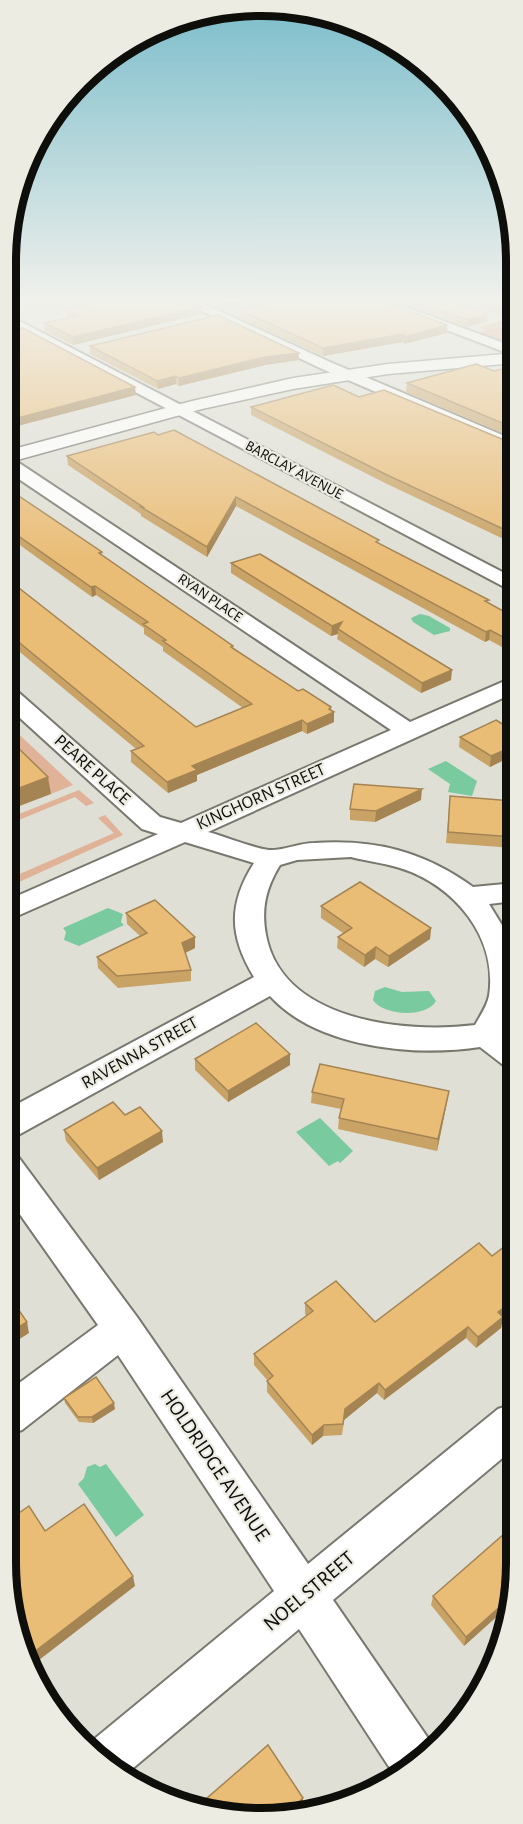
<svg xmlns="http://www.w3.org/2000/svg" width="523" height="1824" font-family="'Alegreya Sans',sans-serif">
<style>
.green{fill:#e0b298}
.forest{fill:#df976e}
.water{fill:#79ca9f}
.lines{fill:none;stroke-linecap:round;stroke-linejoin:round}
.minor-casing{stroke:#78786f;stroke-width:4}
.primary-casing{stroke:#78786f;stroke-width:3}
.minor{fill:#fff;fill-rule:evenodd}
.primary{fill:#fff;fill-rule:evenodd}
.wall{fill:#c9a366}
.shaded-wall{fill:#a48453}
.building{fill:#eabd77;stroke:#a48453;stroke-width:1.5}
.labels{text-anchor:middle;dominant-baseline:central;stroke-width:4.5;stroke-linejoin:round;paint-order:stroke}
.far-street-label{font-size:15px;fill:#0e0e0b;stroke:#ecece2}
.street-label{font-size:18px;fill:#0e0e0b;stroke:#ecece2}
.near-street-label{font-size:21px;fill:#0e0e0b;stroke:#ecece2}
.rim{fill:none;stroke:#0e0e0b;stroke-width:8}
</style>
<rect width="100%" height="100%" fill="#dfdfd5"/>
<g class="green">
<path d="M9 725 73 785 51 794 9 754Z"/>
<path d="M79 790 94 803 86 806 75 797 9 824V818Z"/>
<path d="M105 815 123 835 8 887V879L114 833 98 818Z"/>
</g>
<path class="forest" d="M466 303H515V347L476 333 485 330 478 327 508 319Z"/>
<g class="water">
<path d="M420 614 429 616 450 628V631L434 635 413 622 411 618Z"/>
<path d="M446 761 477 781 472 796 448 792 450 784 428 769Z"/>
<path d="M108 908 123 914 121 922 124 925 79 946 64 940 66 932 63 928Z"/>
<path d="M385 987 402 992 429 991 436 1001C427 1018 383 1016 373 1000L375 991Z"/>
<path d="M320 1118 353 1151 340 1163 338 1161 329 1166 296 1132Z"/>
<path d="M95 1464 100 1467 106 1464 144 1515 116 1537 78 1484 84 1478 87 1467Z"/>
</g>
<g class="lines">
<defs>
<g id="minor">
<path d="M185 303H202L330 362 514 440V451L320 368Z"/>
<path d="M375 303H394L515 347V356Z"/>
<path d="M10 316 514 578V592L10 326Z"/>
<path d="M10 460 16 461 410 722 514 677V693L208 832C227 837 249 847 269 850 282 851 300 843 314 843 374 839 423 851 473 887L514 883V901L489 904 513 943V1011L503 1032 513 1039V1068L502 1064 480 1047C415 1057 317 1048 270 996L20 1134 8 1138V1109L254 977C229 936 228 904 254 863L185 842 8 920V900L158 834 142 829 9 708V689L17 691 160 817 181 823 391 730 10 473ZM351 857C367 861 384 863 400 868 455 885 498 938 489 996 487 1006 480 1016 475 1025 405 1034 282 1021 266 935 261 908 266 888 280 865L297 860Z"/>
<path d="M7 1154 19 1158 137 1317 308 1564 498 1409 513 1404 512 1450 333 1600 434 1747 417 1765 395 1776 299 1629 126 1774 87 1745 274 1591 118 1355 22 1430 6 1435 7 1392 98 1325 7 1196Z"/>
</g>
<path id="primary" d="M515 353V363L388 374 293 389 202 409 10 462V450L192 401 293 378 388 364Z"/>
</defs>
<use href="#minor" class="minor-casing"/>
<use href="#primary" class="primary-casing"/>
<use href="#minor" class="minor"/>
<use href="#primary" class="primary"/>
</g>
<g class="wall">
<path d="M88 303H193L201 307V314L73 345 45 331 44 323 69 318 67 317V310L89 303Z"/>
<path d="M207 303H249L221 310Z"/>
<path d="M400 303H453L487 321 467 327Z"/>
<path d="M240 310 447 325V333L404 344 403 342 323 356 240 318Z"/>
<path d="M90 346 299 353V360L265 365 179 386 176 384 158 389 90 354Z"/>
<path d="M515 366 514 438 406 392 407 383 494 371Z"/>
<path d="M359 397 514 444V544L385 483 251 415V407Z"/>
<path d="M154 432 379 543 514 617 502 647 489 640 485 642 236 506 207 557 141 516V514L68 465 67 456Z"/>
<path d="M10 490 102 552V555L233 648 298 691 331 710 334 722 307 734 302 731 197 775V781L168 793 131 762V751L136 749 9 643 10 581 196 727 243 708 163 651V647L144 634V628L96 595 92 597 10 538Z"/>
<path d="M231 563 451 680 421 693 337 639 338 634 331 636 231 573Z"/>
<path d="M514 731V755L490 767 459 747 460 737Z"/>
<path d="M450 796 514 801V848L446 843Z"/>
<path d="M421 800 375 822 350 820V809Z"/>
<path d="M321 906 431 928 430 939 388 967 375 959 364 967 337 948 338 937 343 933 321 918Z"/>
<path d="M126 913 195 937V948L185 953 191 970V981L118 988 98 968 97 957 140 936 127 924Z"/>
<path d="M290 1054V1065L228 1102 195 1070V1059Z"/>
<path d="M312 1092 447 1102 437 1151 338 1129 339 1118 341 1109 311 1103Z"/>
<path d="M125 1115 163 1142 99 1180 66 1141 64 1130Z"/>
<path d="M513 1240V1310L503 1318 501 1328 476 1348 466 1338 384 1400 377 1393 344 1420 342 1435 323 1436 312 1445 267 1392V1380L254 1365V1354L307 1316 305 1314V1303L375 1322 492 1256Z"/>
<path d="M64 1398 115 1409 93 1423 79 1422 65 1403Z"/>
<path d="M512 1527V1603L464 1646 431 1605 433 1596Z"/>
</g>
<g class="shaded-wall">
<path d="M221 303H249L221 310Z"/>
<path d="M201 307V314L73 345V337Z"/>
<path d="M488 314 487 321 467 327 468 320Z"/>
<path d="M447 325V333L404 344V337Z"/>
<path d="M404 334 403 342 323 356V348Z"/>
<path d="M299 353V360L265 365 179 386V378L265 357Z"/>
<path d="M176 376V384L158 389 157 381Z"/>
<path d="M135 387 136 395 10 428V420Z"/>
<path d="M236 497V506L207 557V547Z"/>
<path d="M95 586 96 595 92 597 91 587Z"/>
<path d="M342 622 338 629V634L331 636 332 626Z"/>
<path d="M490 630 489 640 485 642 486 632Z"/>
<path d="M514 632V641L502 647 503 637Z"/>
<path d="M452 670 451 680 421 693 422 683Z"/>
<path d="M331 707V713L334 712V722L307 734V724Z"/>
<path d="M302 720V731L197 775V781L168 793 167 782 192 766Z"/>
<path d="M514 746V755L490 767 491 756Z"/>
<path d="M48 777 51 794 9 810V792Z"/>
<path d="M422 789 421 800 375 822 376 811Z"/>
<path d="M431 928 430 939 388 967 389 956Z"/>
<path d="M195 937V948L183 954 182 943Z"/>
<path d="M376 947 375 959 364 967 365 955Z"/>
<path d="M290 1054V1065L228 1102V1091Z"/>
<path d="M449 1091 447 1102 437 1151 438 1139Z"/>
<path d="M162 1131 163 1142 99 1180 97 1168Z"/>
<path d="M513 1301V1310L503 1318 501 1328 476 1348 478 1337 498 1312Z"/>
<path d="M27 1322 29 1333 7 1347V1334Z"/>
<path d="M468 1327 466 1338 384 1400 385 1390Z"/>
<path d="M379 1383 377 1393 344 1420 342 1435 345 1409Z"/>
<path d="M114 1403 115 1409 93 1423 92 1417Z"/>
<path d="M324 1425 323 1436 312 1445V1435Z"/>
<path d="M133 1576 135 1586 30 1667 25 1659Z"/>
<path d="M512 1596V1603L464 1646 466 1637Z"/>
<path d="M303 1798V1806L296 1812 287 1813Z"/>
</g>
<g class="building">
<path d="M90 303H193L201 307 73 337 44 323 79 316 67 310Z"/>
<path d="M271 303H388L447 325 404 337V334L323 348 240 310Z"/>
<path d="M420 303H453L488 314 468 320Z"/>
<path d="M218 315 299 353 265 357 179 378 176 376 157 381 90 346Z"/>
<path d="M23 328 135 387 10 420V330Z"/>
<path d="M476 364 494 371 515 366V394L509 395 515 397 514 428 407 383Z"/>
<path d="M333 385 359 397 384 390 514 444V534L385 474 251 407Z"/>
<path d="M174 430 379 540 376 542 489 600 485 601 514 617V632L503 637 490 630 486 632 236 497 207 547 141 507H143L67 456 154 432 158 435Z"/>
<path d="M10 490 102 552 99 553 233 646 231 647 298 691 303 689 331 707 329 709 334 712 307 724 302 720 192 766 197 770 167 782 131 751 144 746 9 634 10 581 196 727 252 704 163 641 166 640 143 624 148 622 95 586 91 587 10 530Z"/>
<path d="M260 554 452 670 422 683 338 629 342 622 332 626 231 563Z"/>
<path d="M496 720 514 731V746L491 756 460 737Z"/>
<path d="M9 739 48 777 9 792Z"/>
<path d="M354 784 422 789 376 811 350 809Z"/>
<path d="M450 796 514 801V837L448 832Z"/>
<path d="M360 882 431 928 389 956 376 947 365 955 338 937 352 928 321 906Z"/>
<path d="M155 900 195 937 182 943 191 970 117 976 97 957 147 933 126 913Z"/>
<path d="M256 1023 290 1054 228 1091 195 1059Z"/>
<path d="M320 1064 449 1091 438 1139 339 1118 344 1099 312 1092Z"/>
<path d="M113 1102 125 1115 140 1107 162 1131 97 1168 64 1130Z"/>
<path d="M513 1240V1301L498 1312 503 1317 478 1337 468 1327 385 1390 379 1383 345 1409 343 1424 324 1425 312 1435 267 1381 273 1376 254 1354 313 1311 305 1303 336 1281 375 1322 479 1243 492 1256Z"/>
<path d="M7 1293 27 1322 7 1334Z"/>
<path d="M96 1377 114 1403 92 1417H78L64 1398Z"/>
<path d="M84 1504 133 1576 25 1659 6 1563V1522L29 1506 45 1531Z"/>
<path d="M512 1527V1596L466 1637 433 1596Z"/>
<path d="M268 1745 303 1798 287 1813 244 1817 199 1805Z"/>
</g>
<linearGradient id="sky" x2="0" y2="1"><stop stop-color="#7bbdcb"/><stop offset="0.54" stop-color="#f1f1ec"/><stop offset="1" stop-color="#f1f1ec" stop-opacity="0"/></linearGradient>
<rect width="523" height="558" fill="url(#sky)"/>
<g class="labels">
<g class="far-street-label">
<text transform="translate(294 470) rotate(28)">BARCLAY AVENUE</text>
<text transform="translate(210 598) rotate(34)">RYAN PLACE</text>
</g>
<g class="street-label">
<text transform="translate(92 770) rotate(42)">PEARE PLACE</text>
<text transform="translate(261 797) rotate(-24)">KINGHORN STREET</text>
<text transform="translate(140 1053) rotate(-29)">RAVENNA STREET</text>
</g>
<g class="near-street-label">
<text transform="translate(215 1465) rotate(56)">HOLDRIDGE AVENUE</text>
<text transform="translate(309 1591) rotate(-40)">NOEL STREET</text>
</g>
</g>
<path d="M0 0H523V1824H0ZM261 16H261A245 245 0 0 1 506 261V1563A245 245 0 0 1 261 1808H261A245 245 0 0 1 16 1563V261A245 245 0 0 1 261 16Z" fill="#ecece2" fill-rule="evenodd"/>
<path class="rim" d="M261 16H261A245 245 0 0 1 506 261V1563A245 245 0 0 1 261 1808H261A245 245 0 0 1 16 1563V261A245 245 0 0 1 261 16Z"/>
</svg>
